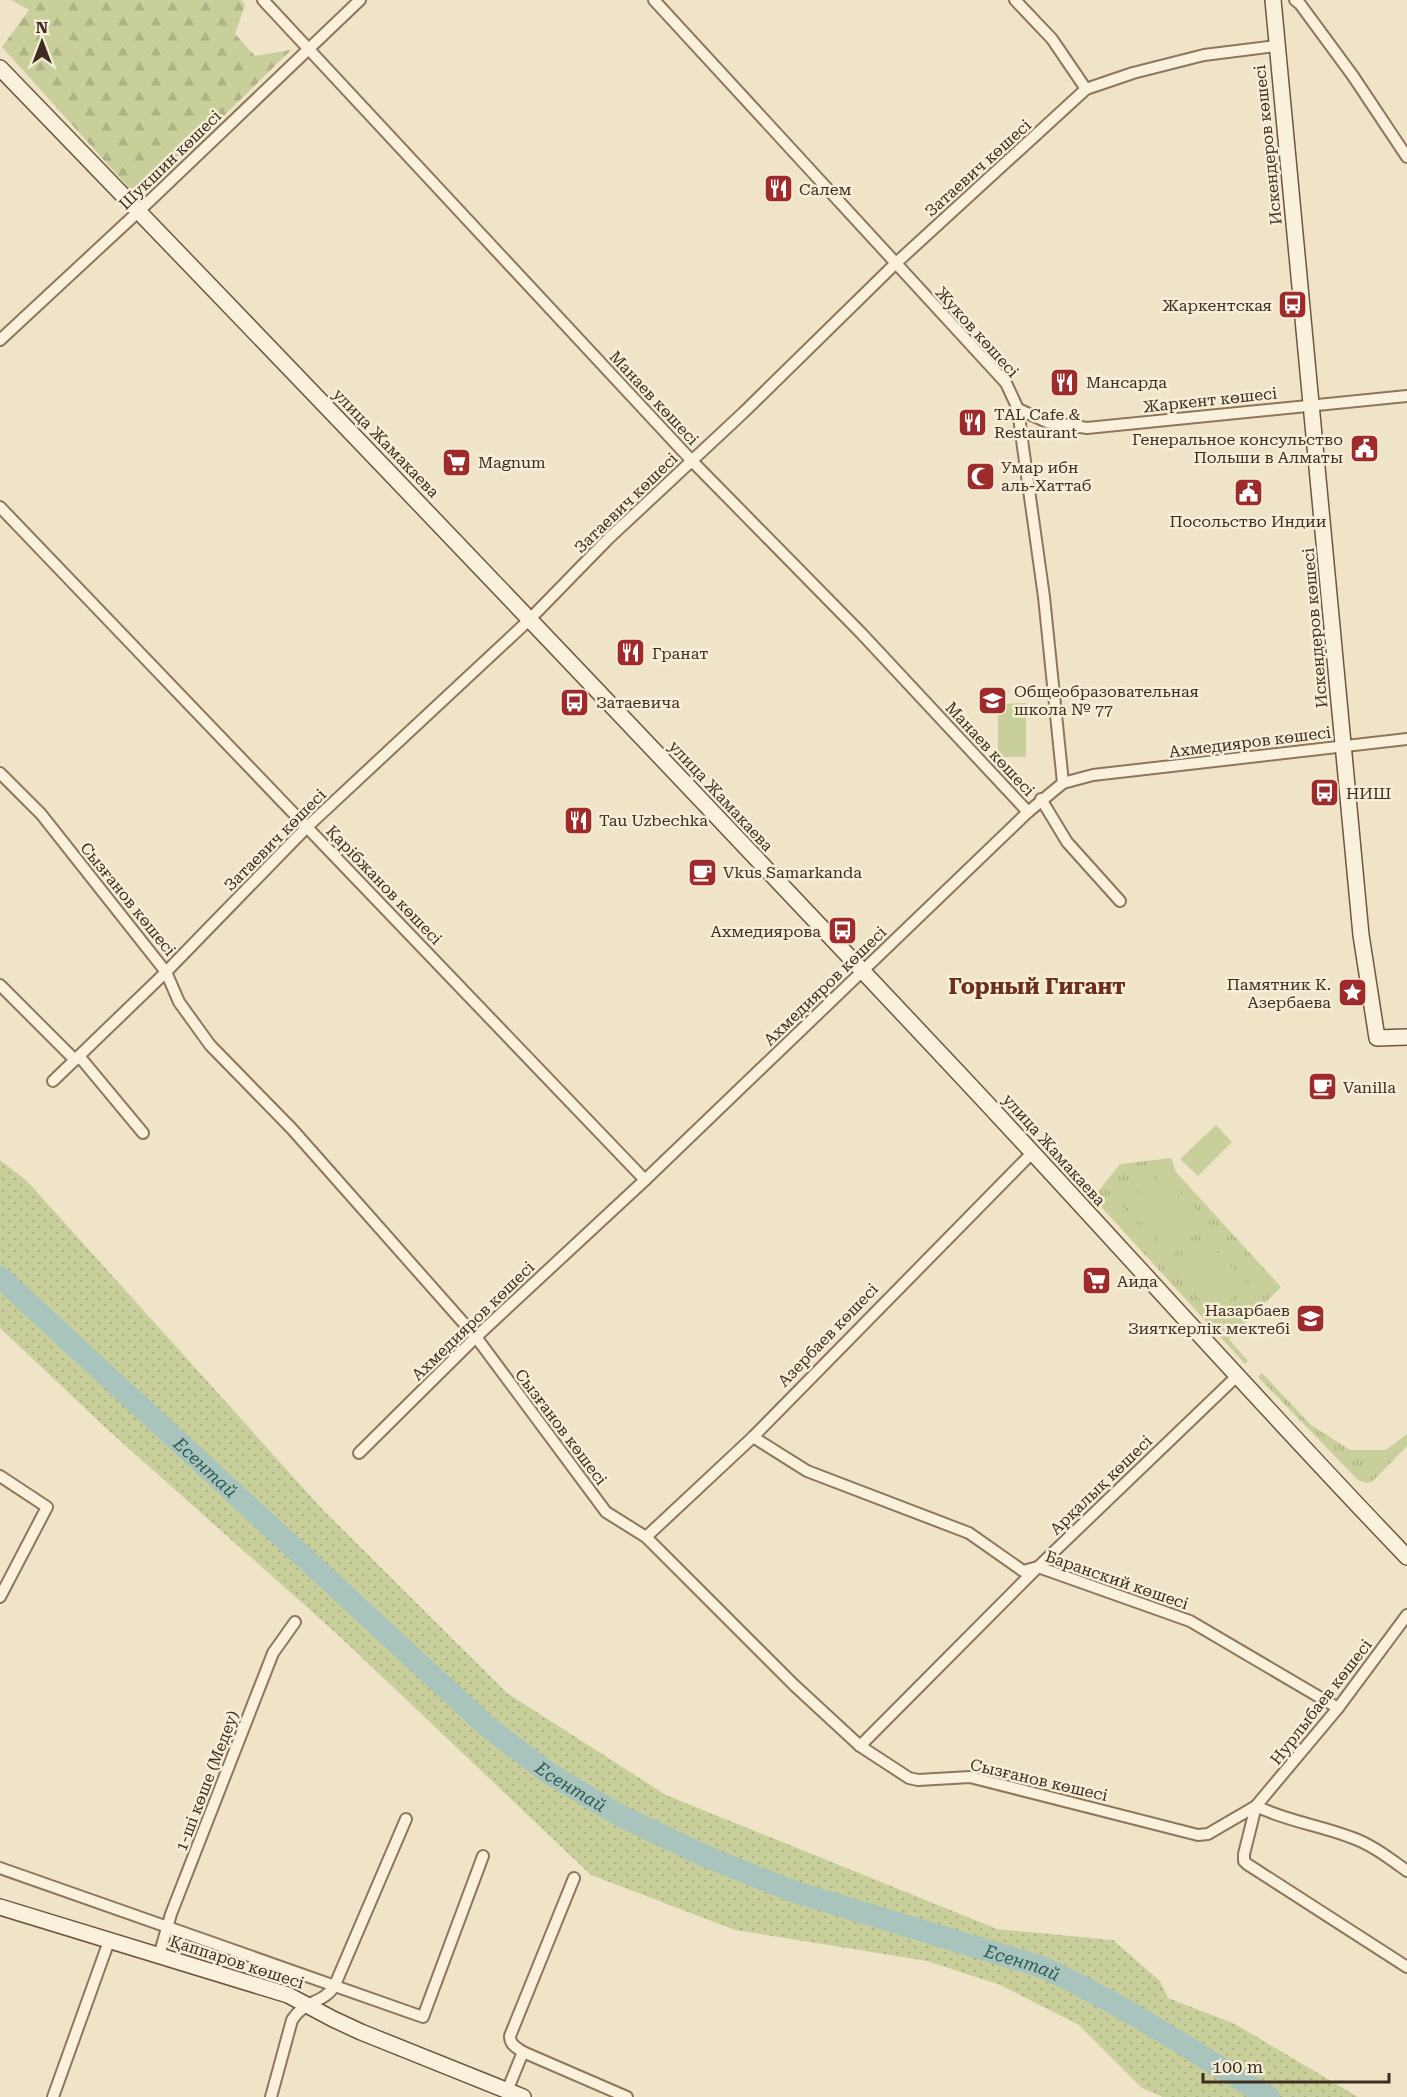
<svg xmlns="http://www.w3.org/2000/svg" width="1407" height="2097" font-family="'Roboto Serif',serif">
<style>
.grass{fill:url(#grass-tufts)}
.forest{fill:url(#forest-firs)}
.park{fill:url(#park-dots)}
.pitch{fill:#c9cf9b;fill-rule:evenodd}
.lines{fill:none;stroke-linecap:round;stroke-linejoin:round}
.river{stroke:#a9c4bc;stroke-width:22}
.street-casing{stroke:#8d765c;stroke-width:14}
.secondary-casing{stroke:#6f573f;stroke-width:18}
.street{stroke:#faf1dc;stroke-width:10}
.secondary{stroke:#faf1dc;stroke-width:15}
.labels{text-anchor:middle;dominant-baseline:central;stroke-width:5;stroke-linejoin:round;paint-order:stroke}
.street-label{font-size:16px;fill:#3d2e20;stroke:#f7eed8}
.poi-label{font-size:16px;fill:#3d2e20;stroke:#f7eed8;text-anchor:start}
.water-label{font-size:18px;font-style:italic;fill:#2f5d5a;stroke:#f7eed8}
.district-label{font-size:22px;font-weight:bold;fill:#6b2e1e;stroke:#f7eed8}
</style>
<defs>
<pattern id="grass-tufts" width="24" height="20" patternUnits="userSpaceOnUse" patternTransform="scale(1.5)"><rect width="24" height="20" fill="#c9cf9b"/><path d="M3 7l-1-3M5 7V3M7 7l1-3M15 17l-1-3M17 17v-4M19 17l1-3" fill="none" stroke="#aeb285"/></pattern>
<pattern id="forest-firs" width="22" height="20" patternUnits="userSpaceOnUse" patternTransform="scale(1.5)"><rect width="22" height="20" fill="#c9cf9b"/><path d="M5 1l3.5 6h-7zM16 11l3.5 6h-7z" fill="#aeb285"/></pattern>
<pattern id="park-dots" width="8" height="8" patternUnits="userSpaceOnUse" patternTransform="scale(1.5)"><rect width="8" height="8" fill="#c9cf9b"/><path d="M2 2h.1M6 6h.1" fill="none" stroke="#aeb285" stroke-width="1.8" stroke-linecap="round"/></pattern>
</defs>
<rect width="100%" height="100%" fill="#f0e4c8"/>
<g class="grass">
<path d="M1171 1158 1176 1172 1281 1287 1229 1339 1248 1361 1245 1364 1093 1198 1120 1164Z"/>
<path d="M1262 1373 1311 1425 1350 1450H1386L1407 1434V1446L1373 1481 1367 1483 1358 1480 1258 1377Z"/>
</g>
<path class="forest" d="M11 0H241L245 5 235 34 255 56 291 50 139 199 2 47 29 10Z"/>
<path class="park" d="M0 1160 27 1181 322 1509 507 1693 666 1795 997 1929 1113 1940 1160 1981 1168 1998 1235 2024 1358 2097H1163L1142 2088 1079 2025 1000 1985 927 1961 735 1930 591 1875 337 1634 108 1430 0 1328Z"/>
<g class="pitch">
<path d="M1026 703V757H998V704Z"/>
<path d="M1216 1125 1232 1142 1198 1176 1180 1159Z"/>
<path d="M1149 1167 1161 1173 1248 1263C1268 1290 1253 1295 1233 1315L1220 1316 1212 1312 1118 1213C1110 1193 1130 1180 1143 1168ZM1147 1174H1152L1156 1177 1248 1275C1254 1291 1240 1299 1228 1309H1222L1214 1304 1125 1210 1122 1204 1124 1197Z"/>
<path d="M1151 1180 1199 1230 1173 1255 1125 1205Z"/>
<path d="M1204 1238 1247 1284 1224 1306 1181 1260Z"/>
</g>
<g class="lines">
<path class="river" id="s1" d="M0 1277 489 1728 550 1774 619 1815 707 1857 792 1891 1042 1967C1121 2003 1194 2052 1269 2097"/>
<defs>
<g id="street">
<path d="M263 0 692 461 862 634 1028 812"/>
<path d="M654 0 1006 383 1018 409 1023 447 1044 597 1063 783"/>
<path d="M1015 0 1052 39 1086 89"/>
<path d="M1295 0 1300 4 1353 76 1407 157"/>
<path d="M0 340 139 211 360 0"/>
<path d="M1018 409 1047 422 1087 428 1407 396"/>
<path d="M0 507 645 1180"/>
<path d="M0 773 41 814 166 972 179 1002 210 1045 292 1129 476 1337 606 1512 646 1537 794 1685 860 1746 909 1778 918 1780 970 1777 1198 1835 1208 1834 1256 1806 1338 1708 1407 1615"/>
<path d="M1041 799 1067 842 1120 901"/>
<path d="M0 985 75 1060"/>
<path d="M79 1056 143 1133"/>
<path d="M53 1081 166 972 307 827 529 620 608 539 743 413 895 264 1086 89 1133 73 1204 55 1276 46"/>
<path d="M753 1437 807 1471 969 1533 1023 1571 1038 1567 1190 1621 1338 1708"/>
<path d="M359 1453 476 1337 645 1180 1028 812 1063 783 1093 775 1407 739"/>
<path d="M0 1476 47 1507 0 1597"/>
<path d="M646 1537 753 1437 1032 1153"/>
<path d="M860 1746 1038 1567 1237 1376"/>
<path d="M1256 1806 1244 1854V1861L1247 1864 1407 1967"/>
<path d="M1256 1806C1286 1821 1319 1825 1350 1837 1371 1844 1389 1858 1407 1871"/>
<path d="M0 1868 423 2017 483 1856"/>
<path d="M574 1878 510 2036C510 2045 516 2047 523 2052L627 2097"/>
<path d="M159 1956 171 1914 273 1653 295 1622"/>
<path d="M507 2091 523 2052"/>
<path d="M53 2097 109 1941"/>
<path d="M271 2097 292 2020C306 1999 322 2004 334 1987L406 1819"/>
</g>
<g id="secondary">
<path d="M1273 0 1361 935 1377 1038 1407 1037"/>
<path d="M0 68C324 403 647 741 966 1081 1114 1239 1257 1401 1407 1557"/>
<path d="M0 1907 288 1995 333 2019 361 2032 523 2097"/>
</g>
</defs>
<use href="#street" class="street-casing"/>
<use href="#secondary" class="secondary-casing"/>
<use href="#street" class="street"/>
<use href="#secondary" class="secondary"/>
</g>
<defs>
<symbol id="restaurant-square" viewBox="-11 -11 22 22"><rect x="-9" y="-9" width="18" height="18" rx="4" fill="#9e2a2b" stroke="#f7eed8"/><path d="M-5-6h1v4h1v-4h1v4h1v-4h1v5L-1.5 .5V6h-2V.5L-5-1ZM5-6V6H3V1.5H1.5Q1.5-4 5-6Z" fill="#fff"/></symbol>
<symbol id="bus-square" viewBox="-11 -11 22 22"><rect x="-9" y="-9" width="18" height="18" rx="4" fill="#9e2a2b" stroke="#f7eed8"/><path d="M-5-6H5V4H4V6H2V4H-2V6H-4V4H-5ZM-3.5-4V0h7V-4ZM-3.5 1.2v1.5H-2V1.2ZM2 1.2v1.5H3.5V1.2Z" fill="#fff"/></symbol>
<symbol id="civic-square" viewBox="-11 -11 22 22"><rect x="-9" y="-9" width="18" height="18" rx="4" fill="#9e2a2b" stroke="#f7eed8"/><path d="M-.6-6.5H3V-4.5H.6V-3L4-1V1h2V6H-6V1h2V-1L-.6-3ZM-1.2 2.5V6h2.4V2.5Z" fill="#fff"/></symbol>
<symbol id="supermarket-square" viewBox="-11 -11 22 22"><rect x="-9" y="-9" width="18" height="18" rx="4" fill="#9e2a2b" stroke="#f7eed8"/><path d="M-6-5.5h2.5l.6 2H6L4.5 2H-2.5L-4.4-4H-6ZM-1.5 3.2a1.3 1.3 0 1 0 .1 0ZM3 3.2a1.3 1.3 0 1 0 .1 0Z" fill="#fff"/></symbol>
<symbol id="mosque-square" viewBox="-11 -11 22 22"><rect x="-9" y="-9" width="18" height="18" rx="4" fill="#9e2a2b" stroke="#f7eed8"/><path d="M3.5-4.9A6 6 0 1 0 3.5 4.9A5 5 0 1 1 3.5-4.9Z" fill="#fff"/></symbol>
<symbol id="school-square" viewBox="-11 -11 22 22"><rect x="-9" y="-9" width="18" height="18" rx="4" fill="#9e2a2b" stroke="#f7eed8"/><path d="M0-5L7-2L0 1L-7-2ZM-4 1L0 2.5L4 1V4Q0 6-4 4Z" fill="#fff"/></symbol>
<symbol id="cafe-square" viewBox="-11 -11 22 22"><rect x="-9" y="-9" width="18" height="18" rx="4" fill="#9e2a2b" stroke="#f7eed8"/><path d="M-5.5-4.5H6V0H3Q3 3.5 0 3.5H-2.5Q-5.5 3.5-5.5 0ZM3-3.2v2h1.7v-2ZM-6 4.5H4V6H-6Z" fill="#fff"/></symbol>
<symbol id="sight-square" viewBox="-11 -11 22 22"><rect x="-9" y="-9" width="18" height="18" rx="4" fill="#9e2a2b" stroke="#f7eed8"/><path d="M0-6L1.8-2.2L6-1.7L2.9 1.2L3.7 5.4L0 3.3L-3.7 5.4L-2.9 1.2L-6-1.7L-1.8-2.2Z" fill="#fff"/></symbol>
</defs>
<g fill-rule="evenodd">
<use href="#restaurant-square" x="762" y="172" width="33" height="33"/>
<use href="#bus-square" x="1276" y="288" width="33" height="33"/>
<use href="#restaurant-square" x="1048" y="366" width="33" height="33"/>
<use href="#restaurant-square" x="956" y="406" width="33" height="33"/>
<use href="#civic-square" x="1348" y="432" width="33" height="33"/>
<use href="#supermarket-square" x="440" y="446" width="33" height="33"/>
<use href="#mosque-square" x="964" y="460" width="33" height="33"/>
<use href="#civic-square" x="1232" y="476" width="33" height="33"/>
<use href="#restaurant-square" x="614" y="636" width="33" height="33"/>
<use href="#school-square" x="976" y="684" width="33" height="33"/>
<use href="#bus-square" x="558" y="686" width="33" height="33"/>
<use href="#bus-square" x="1308" y="776" width="33" height="33"/>
<use href="#restaurant-square" x="562" y="804" width="33" height="33"/>
<use href="#cafe-square" x="686" y="856" width="33" height="33"/>
<use href="#bus-square" x="826" y="914" width="33" height="33"/>
<use href="#sight-square" x="1336" y="976" width="33" height="33"/>
<use href="#cafe-square" x="1306" y="1070" width="33" height="33"/>
<use href="#supermarket-square" x="1080" y="1264" width="33" height="33"/>
<use href="#school-square" x="1294" y="1302" width="33" height="33"/>
</g>
<g class="labels">
<g class="street-label">
<text transform="translate(1268 145) rotate(-96)">Искендеров көшесі</text>
<text transform="translate(170 160) rotate(-44)">Шукшин көшесі</text>
<text transform="translate(978 168) rotate(-42)">Затаевич көшесі</text>
<text transform="translate(977 332) rotate(48)">Жуков көшесі</text>
<text transform="translate(654 398) rotate(47)">Манаев көшесі</text>
<text transform="translate(1210 400) rotate(-6)">Жаркент көшесі</text>
<text transform="translate(386 443) rotate(46)">улица Жамакаева</text>
<text transform="translate(626 503) rotate(-44)">Затаевич көшесі</text>
<text transform="translate(1315 628) rotate(-95)">Искендеров көшесі</text>
<text transform="translate(1250 742) rotate(-7)">Ахмедияров көшесі</text>
<text transform="translate(990 749) rotate(47)">Манаев көшесі</text>
<text transform="translate(721 796) rotate(47)">улица Жамакаева</text>
<text transform="translate(275 840) rotate(-45)">Затаевич көшесі</text>
<text transform="translate(384 885) rotate(46)">Қарібжанов көшесі</text>
<text transform="translate(128 899) rotate(51)">Сызғанов көшесі</text>
<text transform="translate(825 986) rotate(-44)">Ахмедияров көшесі</text>
<text transform="translate(1054 1150) rotate(48)">улица Жамакаева</text>
<text transform="translate(473 1321) rotate(-44)">Ахмедияров көшесі</text>
<text transform="translate(828 1335) rotate(-46)">Азербаев көшесі</text>
<text transform="translate(561 1427) rotate(53)">Сызғанов көшесі</text>
<text transform="translate(1101 1485) rotate(-44)">Арқалық көшесі</text>
<text transform="translate(1117 1580) rotate(19)">Баранский көшесі</text>
<text transform="translate(1321 1702) rotate(-52)">Нурлыбаев көшесі</text>
<text transform="translate(1039 1780) rotate(13)">Сызғанов көшесі</text>
<text transform="translate(207 1781) rotate(-69)">1-ші көше (Медеу)</text>
<text transform="translate(237 1962) rotate(18)">Қаппаров көшесі</text>
</g>
<g class="poi-label">
<text x="799" y="189">Салем</text>
<text x="1272" y="305" text-anchor="end">Жаркентская</text>
<text x="1086" y="382">Мансарда</text>
<text x="994" y="414">TAL Cafe &amp;<tspan x="994" dy="18">Restaurant</tspan></text>
<text x="1343" y="439" text-anchor="end">Генеральное консульство<tspan x="1343" dy="18">Польши в Алматы</tspan></text>
<text x="478" y="462">Magnum</text>
<text x="1001" y="467">Умар ибн<tspan x="1001" dy="18">аль-Хаттаб</tspan></text>
<text x="1248" y="521" text-anchor="middle">Посольство Индии</text>
<text x="652" y="653">Гранат</text>
<text x="1014" y="691">Общеобразовательная<tspan x="1014" dy="18">школа № 77</tspan></text>
<text x="596" y="702">Затаевича</text>
<text x="1346" y="793">НИШ</text>
<text x="599" y="820">Tau Uzbechka</text>
<text x="723" y="872">Vkus Samarkanda</text>
<text x="821" y="931" text-anchor="end">Ахмедиярова</text>
<text x="1331" y="984" text-anchor="end">Памятник К.<tspan x="1331" dy="18">Азербаева</tspan></text>
<text x="1343" y="1087">Vanilla</text>
<text x="1117" y="1281">Аида</text>
<text x="1290" y="1310" text-anchor="end">Назарбаев<tspan x="1290" dy="18">Зияткерлік мектебі</tspan></text>
</g>
<g class="water-label">
<text stroke="none"><textPath href="#s1" startOffset="280">Есентай</textPath></text>
<text stroke="none"><textPath href="#s1" startOffset="766">Есентай</textPath></text>
<text stroke="none"><textPath href="#s1" startOffset="1252">Есентай</textPath></text>
</g>
<g class="district-label">
<text x="1037" y="986">Горный Гигант</text>
</g>
</g>
<g transform="translate(42 42)" stroke="#f7eed8" stroke-width="4.5" paint-order="stroke">
<path d="M0-4.5L10 22L0 15L-10 22Z" fill="#3d2e20"/>
<text y="-9" font-size="16" font-weight="bold" text-anchor="middle" fill="#3d2e20">N</text>
</g>
<path d="M1203 2073v9h186v-9" fill="none" stroke="#3d2e20" stroke-width="3"/>
<text x="1212" y="2073" font-size="18" fill="#3d2e20" stroke="#f7eed8" stroke-width="4.5" paint-order="stroke">100 m</text>
</svg>
